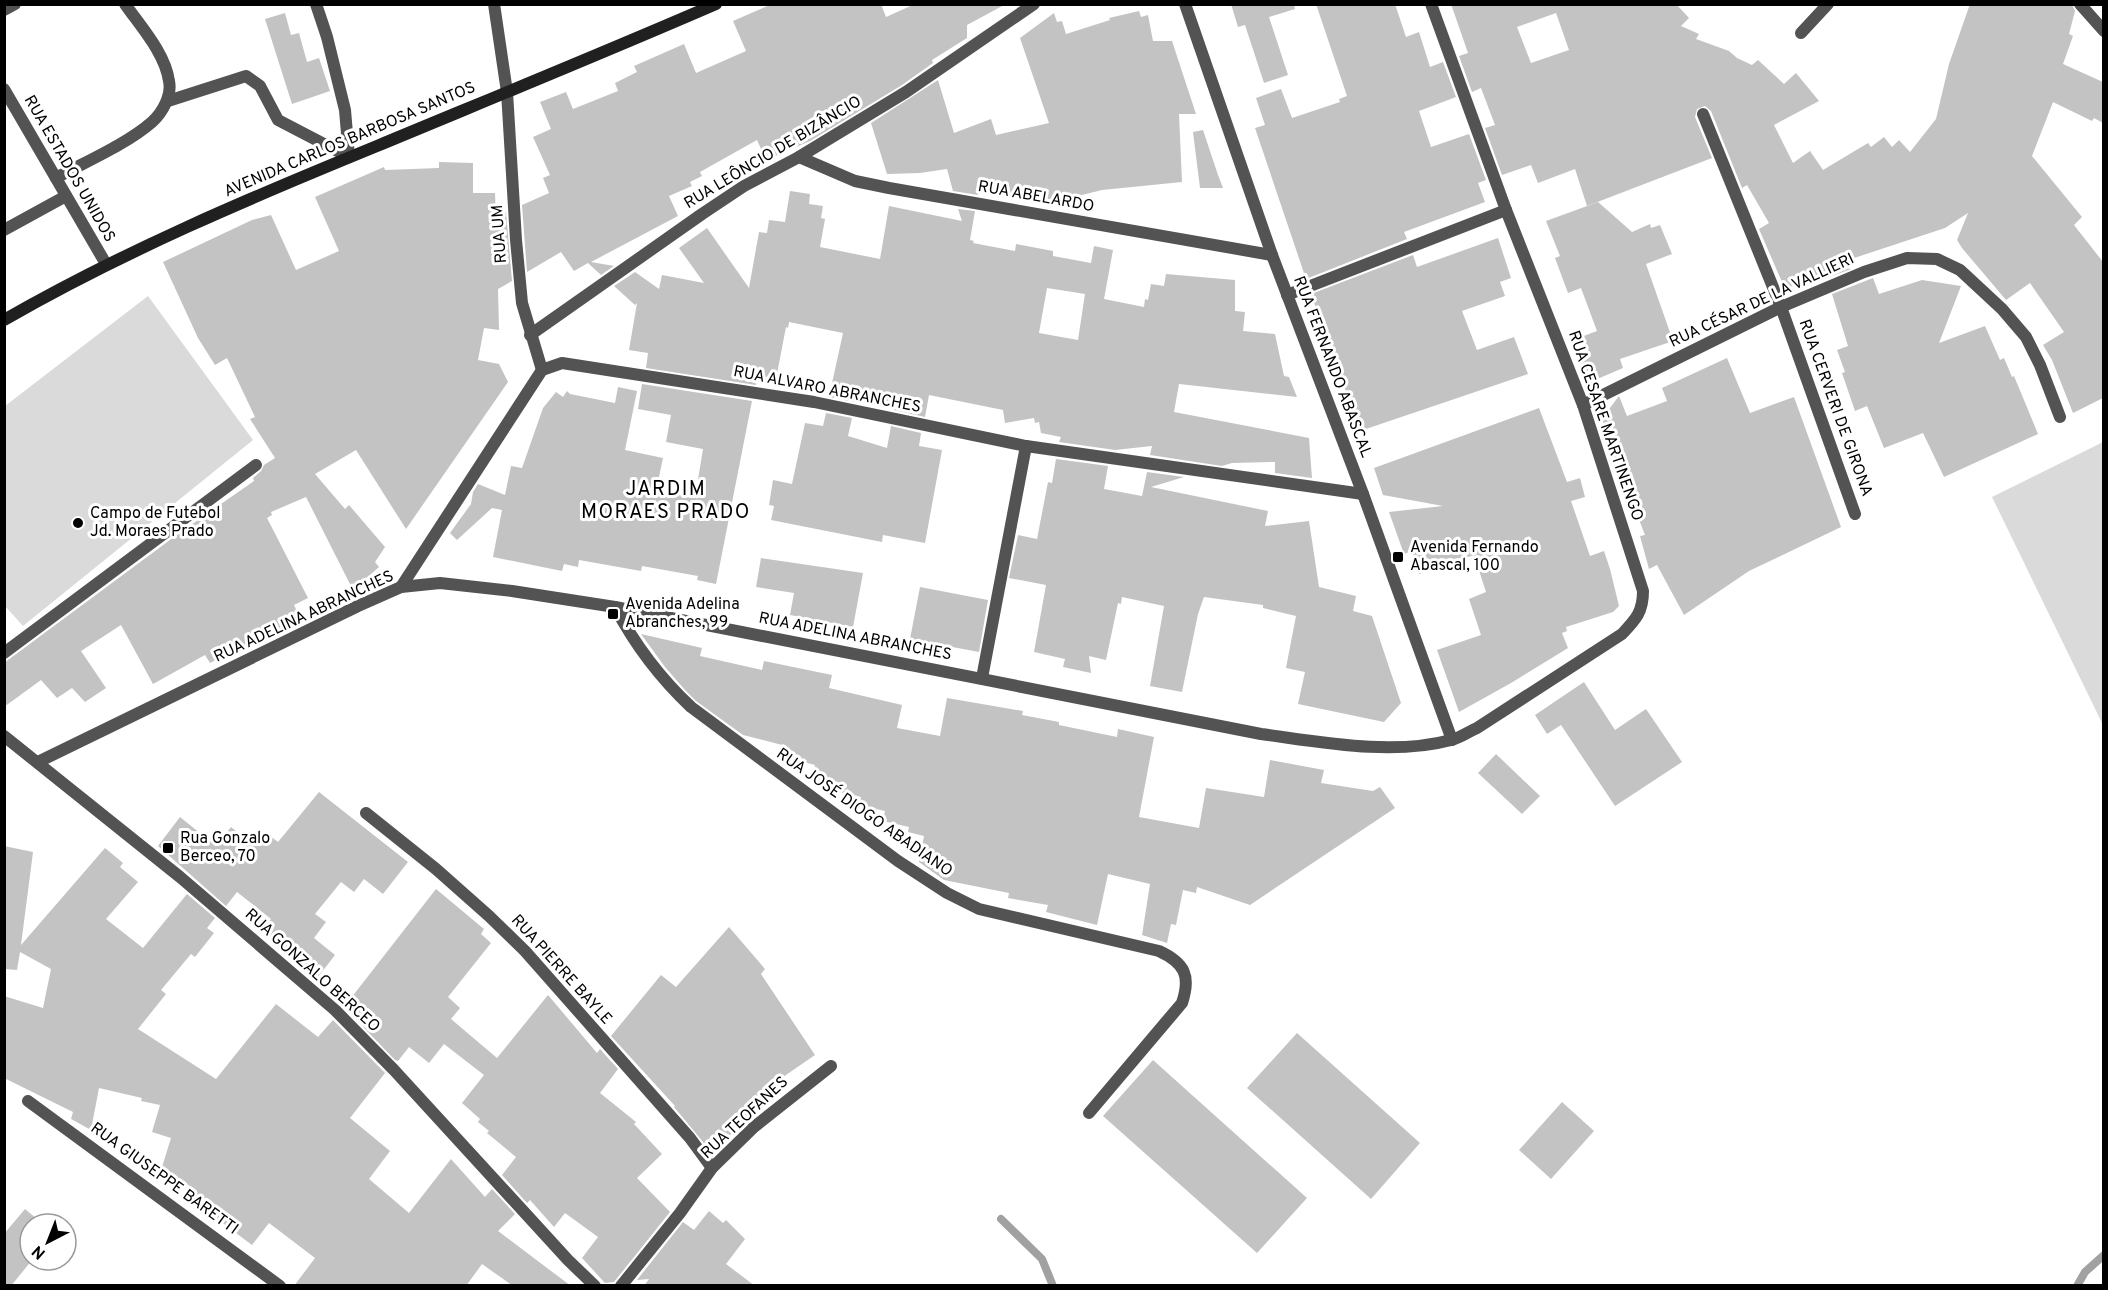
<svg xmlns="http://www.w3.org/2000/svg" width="2108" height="1290" font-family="Overpass,sans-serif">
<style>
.green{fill:#dadada}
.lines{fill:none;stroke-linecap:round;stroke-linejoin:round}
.stream{stroke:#a1a1a1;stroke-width:8}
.building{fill:#c3c3c3;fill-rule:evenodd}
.minor{stroke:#535353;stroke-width:12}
.secondary{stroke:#202020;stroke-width:12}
.poi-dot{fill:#000;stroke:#fff;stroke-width:2}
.labels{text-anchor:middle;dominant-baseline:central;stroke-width:6;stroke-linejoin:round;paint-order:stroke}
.street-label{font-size:16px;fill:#000;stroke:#fff}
.poi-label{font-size:16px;fill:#000;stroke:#fff;text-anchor:start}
.quarter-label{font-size:20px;letter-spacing:1.5px;fill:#000;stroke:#fff}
</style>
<rect width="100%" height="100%" fill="#fff"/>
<g class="green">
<path d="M148 296 253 440 23 626 5 606V406Z"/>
<path d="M2103 442V725L1992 497Z"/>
</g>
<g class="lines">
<g class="stream">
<path d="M1001 1219 1042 1259 1053 1286"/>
<path d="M2077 1286 2085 1272 2104 1255"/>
</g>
</g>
<g class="building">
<path d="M772 4H881L886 17 915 4H1006L967 25V38L932 60 933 63 902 85 810 141 766 160 757 140 700 172 702 176 690 182 692 186 669 196 678 216 591 262 614 266 601 275 588 263 574 271 561 252 527 272 522 205 549 193 543 178 550 175 533 137 551 129 540 102 566 92 573 109 618 91 615 83 637 72 634 66 684 44 696 73 746 51 733 21Z"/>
<path d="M1231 4H1294L1295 9 1269 17 1288 75 1264 83 1245 25 1238 27Z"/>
<path d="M1316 4H1395L1406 37 1419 32 1430 67 1443 62 1456 97 1419 111 1431 147 1469 134 1486 180 1478 183 1485 202 1404 232 1407 239 1306 279 1255 128 1265 125 1256 98 1281 89 1292 118 1340 102 1339 99 1347 96Z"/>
<path d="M1451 4H1676L1689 18 1681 26 1699 34 1696 39 1729 51 1737 58 1752 65 1758 60 1784 84 1796 73 1819 101 1774 125 1793 163 1810 151 1823 170 1868 143 1871 147 1884 137 1892 147 1899 140 1910 152 1936 119 1949 64 1970 4H2072L2075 11 2069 34 2073 36 2063 64 2103 82V123L2094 118 2092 121 2053 102 2032 156 2082 217 2074 225 2103 262V398L2073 413 2052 360 2043 345 2064 332 2030 283 2006 300 1962 248 1957 240 1968 213 1945 228 1830 266 1851 269 1827 278 1825 272 1785 289 1759 229 1769 223 1747 185 1742 188 1711 111 1705 106 1697 109 1695 117 1712 158 1587 206 1575 169 1538 183 1531 165 1502 175 1485 128 1495 125 1481 88 1472 92 1459 56 1468 53ZM1556 13 1569 50 1531 63 1517 27Z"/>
<path d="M1139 11 1141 17 1148 15 1153 41H1172L1196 114H1179L1182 182 1102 190 1074 197 1078 209 1025 197 978 192V195L953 191 947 169 920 173 887 174 871 123 938 80 954 133 991 119 996 135 1049 123 1020 38 1054 13 1057 22 1062 21 1066 34 1110 20 1109 18Z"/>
<path d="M285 13 291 35 299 33 307 62 319 58 330 91 292 104 265 19Z"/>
<path d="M1203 130 1218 175 1223 188H1200L1193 132Z"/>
<path d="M439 162 473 163V193H495L496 217 506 212 512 281 498 289 499 330 484 328 478 360 499 364 508 382 406 529 356 450 315 474 345 509 349 505 385 547 375 562 379 567 353 590 306 497 271 512 272 515 267 518 308 598 294 605 300 618 210 663 205 655 153 684 121 625 81 651 106 688 85 702 72 688 57 698 41 680 4 707V663L178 534 254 481 253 478 261 471 264 465 275 458 250 419 255 417 227 358 215 365 198 338 163 262 252 220 271 215 296 270 339 251 315 197 384 167 385 170 439 168Z"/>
<path d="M790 191 810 194 809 204 823 206 821 218 825 219 820 247 880 259 889 206 962 221 958 209 975 211 970 240 974 241 973 243 1015 251 1016 244 1053 251V256L1091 263 1094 246 1113 250 1104 299 1144 307 1145 299 1148 300 1151 284 1164 286 1166 274 1235 280V311L1245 312 1243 331 1275 334 1284 376 1289 377 1297 397 1179 384 1174 412 1309 438 1312 478 1275 473V462L1232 463 1222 466 1150 455 1152 446 1115 450 1059 442 1061 437 1041 433 1039 422 1035 423 1034 418 1005 423 1003 410 929 395 925 417 894 410 895 403 856 395 855 402 829 397 843 333 789 322 788 328 786 327 776 379 757 375 756 385 646 368 648 353 629 350 637 303 635 305 614 286 635 272 659 289 662 275 704 283 679 248 707 228 749 288 759 232 767 233 769 220 785 222ZM1047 288 1085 294 1078 340 1039 333Z"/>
<path d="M1598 202 1632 232 1650 224 1651 228 1660 225 1672 254 1646 264 1673 341 1620 359 1623 368 1588 383 1573 340 1597 331 1581 288 1568 293 1555 258 1560 256 1546 221Z"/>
<path d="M1498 238 1511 278 1500 282 1505 296 1462 311 1477 350 1514 337 1528 374 1360 431 1311 294 1413 255 1417 267Z"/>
<path d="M1873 278 1879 294 1922 280 1961 286 1939 343 1985 326 2000 360 2004 358 2012 377 2014 376 2038 434 1944 477 1923 433 1884 448 1867 406 1855 411 1842 373 1845 372 1837 350 1848 346 1832 294Z"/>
<path d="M1727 358 1750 413 1794 397 1841 527 1749 571 1684 615 1657 565 1649 569 1640 536 1645 535 1629 494 1627 495 1603 426V417L1619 396 1627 416 1667 401 1662 388Z"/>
<path d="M642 384 752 401 716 584 697 580 698 576 642 566 641 571 579 560 578 567 564 564 562 571 493 557 502 510 492 508 457 540 450 533 471 504 473 492 478 484 505 495 511 466 522 468 543 408 556 392 563 397 567 391 570 394 615 403 618 387 637 391 625 450 663 458 656 491 695 498 703 449 666 442 671 415 638 409Z"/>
<path d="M1539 408 1567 482 1580 478 1585 497 1571 501 1590 556 1604 551 1610 569 1619 606 1613 612 1566 627 1567 631 1562 633 1568 648 1511 683 1459 712 1437 650 1481 635 1469 599 1486 592 1474 555 1419 574 1412 551 1404 554 1389 512 1443 506 1383 495 1374 468Z"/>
<path d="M826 413 852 418 848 436 887 448 891 426 921 433 919 446 942 450 925 543 883 535 882 542 771 520 774 506 769 505 773 480 792 484 805 423 823 426Z"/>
<path d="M1056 459 1108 466 1104 489 1142 496 1147 472 1184 477 1151 487 1268 511 1265 526 1309 521 1319 587 1356 596 1353 611 1372 616 1401 703 1384 722 1298 704 1305 672 1286 668 1296 616 1263 608V605L1204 597 1198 614 1182 692 1150 686 1164 606 1122 597 1121 604 1118 603 1106 660 1089 656 1091 673 1063 667 1065 659 1034 652 1046 585 1009 578 1018 535 1037 539 1048 482 1052 483Z"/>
<path d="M761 558 863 573 853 627 790 615 794 593 756 587Z"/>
<path d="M920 587 988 600 979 652 910 639Z"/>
<path d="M641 634 702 648 700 656 762 670 764 661 832 675 829 688 902 705 897 728 940 736 947 698 1023 711 1022 715 1059 722V725L1117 737 1118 729 1154 737 1139 817 1199 828 1206 788 1264 797 1270 760 1324 770 1321 783 1373 791 1380 787 1395 808 1250 905 1197 887 1196 893 1183 890 1176 925 1171 924 1167 943 1142 935 1150 884 1108 874 1097 925 1046 912 1048 905 1008 898 1009 893 944 880 919 862 924 836 908 832 909 827 883 821 885 811 859 805 861 797 830 790 831 783 811 779 815 765 784 757 786 746 743 735 696 701 685 690 665 667Z"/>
<path d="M1584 682 1615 730 1646 709 1682 762 1615 806 1561 725 1547 734 1535 715Z"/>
<path d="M1496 754 1540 796 1522 814 1478 773Z"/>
<path d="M319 792 408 862 383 894 364 879 354 892 341 882 315 914 326 922 314 938 335 955 318 977 262 931 271 919 237 892 226 906 158 846 180 817 216 846 231 827 254 846 265 832 278 842Z"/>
<path d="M4 846 33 852 21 945 105 848 123 863 120 867 138 882 106 919 143 948 187 894 215 918 207 928 214 933 195 957 191 954 161 990 166 994 138 1029 216 1079 276 1004 318 1037 333 1020 385 1073 350 1118 390 1151 369 1179 409 1213 451 1159 485 1197 492 1189 515 1214 498 1231 571 1286H513L482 1264 466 1286H294L315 1258 269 1223 252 1245 192 1200 197 1191 162 1167 171 1138 152 1132 160 1105 141 1101 142 1098 99 1088 91 1130 71 1119 73 1112 4 1078V996L43 1008 51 969 20 952 17 970 4 969Z"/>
<path d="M436 889 484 929 481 934 491 943 448 997 460 1008 451 1019 497 1058 548 995 597 1053 600 1049 618 1069 600 1093 636 1122 634 1124 662 1154 637 1178 670 1212 614 1282 605 1283 582 1258 598 1237 565 1213 554 1227 530 1200 527 1203 502 1175 516 1157 487 1133 489 1131 478 1122 480 1119 462 1103 484 1075 444 1044 429 1063 409 1047 398 1061 395 1060 344 1007Z"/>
<path d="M729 927 765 969 761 974 815 1055 783 1077 713 1154 674 1107 675 1106 611 1036 661 975 676 987Z"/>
<path d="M1297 1033 1420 1143 1371 1199 1247 1088Z"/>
<path d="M1153 1060 1307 1198 1257 1253 1103 1116Z"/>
<path d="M1562 1102 1594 1131 1551 1179 1519 1150Z"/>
<path d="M25 1209 43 1224H30V1260H32L11 1286H4V1234Z"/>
<path d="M709 1211 723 1223 726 1220 745 1239 726 1264 755 1286H644L649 1279 637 1280 683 1222 694 1230Z"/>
</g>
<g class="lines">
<g class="minor">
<path d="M316 4 327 37 345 110 349 157"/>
<path d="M494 4 507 92 516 240 522 303 542 370"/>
<path d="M1185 4 1272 255 1363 494 1452 740"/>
<path d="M2080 4 2104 31"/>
<path d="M4 10 15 4"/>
<path d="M1801 33 1828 4"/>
<path d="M4 89 106 264"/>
<path d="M168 101 246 76 260 86 278 120 349 157"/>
<path d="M1703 114 1781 307 1855 514"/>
<path d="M799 157 855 181 889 188 1272 255"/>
<path d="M56 178C85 162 127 144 152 122 163 112 172 95 169 81 165 53 141 27 125 4"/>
<path d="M4 230 66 196"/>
<path d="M1287 295 1506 210"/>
<path d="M530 335 702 214 744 186 799 157 906 92 1034 4"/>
<path d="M1583 405 1781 307 1864 272 1907 258 1937 259 1960 270 2002 309 2026 337 2040 365 2060 417"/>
<path d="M401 587 542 370 562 363 814 402 1026 446 1363 494"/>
<path d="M615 607C635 645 659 677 691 707L898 861 947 893 979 909 1159 951C1185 963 1191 976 1182 1003L1089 1113"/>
<path d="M4 653 256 465"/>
<path d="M982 678 1026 446"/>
<path d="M4 736 180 877 335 1010 394 1070 568 1260 595 1286"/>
<path d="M38 762 358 606 401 587 440 583 512 591 615 607 1261 734C1321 742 1392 756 1451 740 1460 738 1468 732 1477 728L1622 634C1636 619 1643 612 1643 591L1583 405 1506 210 1431 4"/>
<path d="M366 813 436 869 489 916 525 951 690 1138 712 1168"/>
<path d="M28 1101 280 1286"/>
<path d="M621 1286 680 1213 712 1168 754 1127 831 1066"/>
</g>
<path class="secondary" d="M4 320C124 251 250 198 377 146 490 99 603 53 716 4"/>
</g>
<g class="poi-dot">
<circle cx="78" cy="523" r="6"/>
<rect x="1392" y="551" width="12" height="12" rx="3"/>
<rect x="607" y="608" width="12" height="12" rx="3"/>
<rect x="162" y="842" width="12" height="12" rx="3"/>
</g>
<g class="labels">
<g class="street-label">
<text transform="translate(350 140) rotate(-23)">AVENIDA CARLOS BARBOSA SANTOS</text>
<text transform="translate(773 153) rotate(-31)">RUA LEÔNCIO DE BIZÂNCIO</text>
<text transform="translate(69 169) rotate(60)">RUA ESTADOS UNIDOS</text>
<text transform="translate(1036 197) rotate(10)">RUA ABELARDO</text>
<text transform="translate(500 234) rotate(-94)">RUA UM</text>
<text transform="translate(1762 301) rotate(-25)">RUA CÉSAR DE LA VALLIERI</text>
<text transform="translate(1332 367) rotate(69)">RUA FERNANDO ABASCAL</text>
<text transform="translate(827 390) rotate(11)">RUA ALVARO ABRANCHES</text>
<text transform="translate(1835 408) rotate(70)">RUA CERVERI DE GIRONA</text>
<text transform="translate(1605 426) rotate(71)">RUA CESARE MARTINENGO</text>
<text transform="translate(304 617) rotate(-25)">RUA ADELINA ABRANCHES</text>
<text transform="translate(855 637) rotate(11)">RUA ADELINA ABRANCHES</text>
<text transform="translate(864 813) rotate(35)">RUA JOSÉ DIOGO ABADIANO</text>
<text transform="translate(561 970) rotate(48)">RUA PIERRE BAYLE</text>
<text transform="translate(312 971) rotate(42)">RUA GONZALO BERCEO</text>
<text transform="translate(745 1118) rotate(-43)">RUA TEOFANES</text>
<text transform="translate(164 1179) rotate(36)">RUA GIUSEPPE BARETTI</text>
</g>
<g class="poi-label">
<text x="90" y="514">Campo de Futebol<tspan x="90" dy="18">Jd. Moraes Prado</tspan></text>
<text x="1410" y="548">Avenida Fernando<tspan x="1410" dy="18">Abascal, 100</tspan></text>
<text x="625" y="605">Avenida Adelina<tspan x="625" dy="18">Abranches, 99</tspan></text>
<text x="180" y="839">Rua Gonzalo<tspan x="180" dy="18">Berceo, 70</tspan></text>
</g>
<g class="quarter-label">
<text x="666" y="490">JARDIM<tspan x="666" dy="23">MORAES PRADO</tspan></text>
</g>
</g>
<rect width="2108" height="1290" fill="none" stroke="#000000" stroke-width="12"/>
<g transform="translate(48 1242) rotate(222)"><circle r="28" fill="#ffffff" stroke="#999999" stroke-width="1.5"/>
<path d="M0-4.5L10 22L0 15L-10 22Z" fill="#000000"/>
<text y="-9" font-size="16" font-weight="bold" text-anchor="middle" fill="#000000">N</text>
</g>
</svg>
